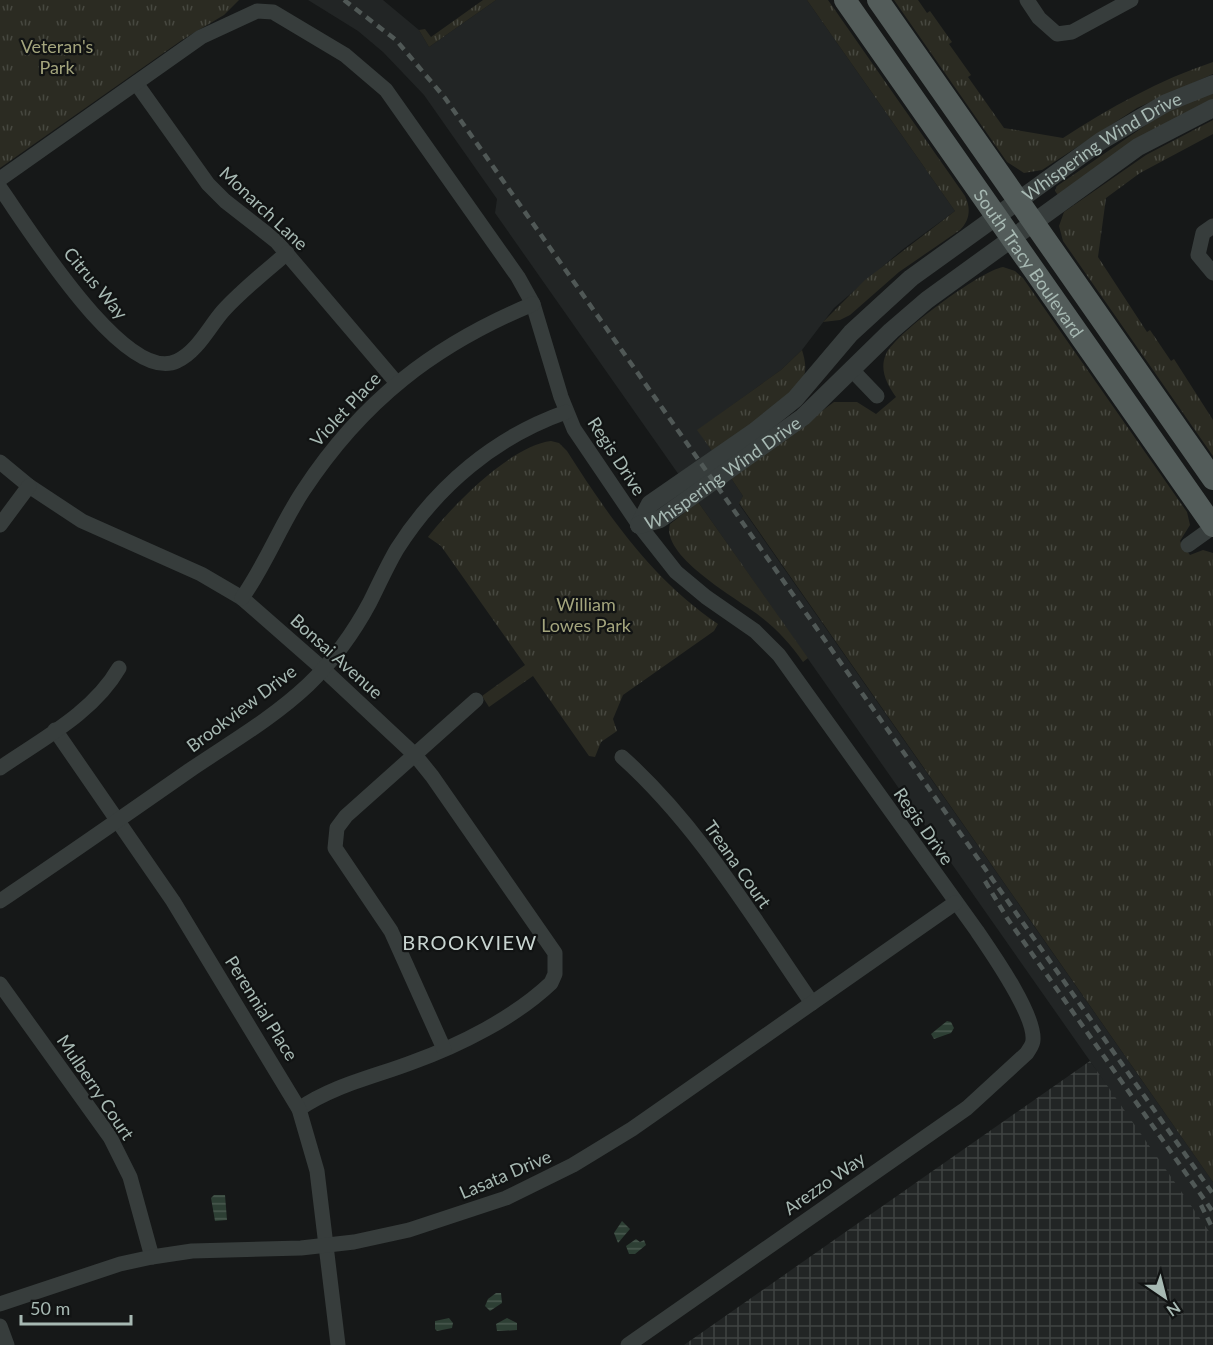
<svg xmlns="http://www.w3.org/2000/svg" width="1213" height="1345" font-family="Lato,sans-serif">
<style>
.built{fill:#222525}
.industrial{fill:url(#industrial-grid)}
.grass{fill:url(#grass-tufts)}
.water{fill:url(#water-rules)}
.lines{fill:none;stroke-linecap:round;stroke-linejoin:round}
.minor{stroke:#373d3c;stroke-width:15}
.tertiary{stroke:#373d3c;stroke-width:18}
.primary{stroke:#535c5a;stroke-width:22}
.rail{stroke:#505856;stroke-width:4.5;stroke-dasharray:8 6;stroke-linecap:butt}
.labels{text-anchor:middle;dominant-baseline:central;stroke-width:4.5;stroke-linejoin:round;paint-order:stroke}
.park-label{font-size:18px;fill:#a4a57d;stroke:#111313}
.street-label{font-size:18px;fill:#a7b9b3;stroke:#111313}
.neighbourhood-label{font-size:20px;letter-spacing:1.5px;fill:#c9d5d1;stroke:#111313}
</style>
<defs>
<pattern id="industrial-grid" width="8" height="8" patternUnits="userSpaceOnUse" patternTransform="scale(1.5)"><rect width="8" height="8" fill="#222525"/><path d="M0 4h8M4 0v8" fill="none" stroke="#3f4342"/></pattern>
<pattern id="grass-tufts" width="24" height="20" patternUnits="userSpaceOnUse" patternTransform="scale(1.5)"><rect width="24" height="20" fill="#2b2b22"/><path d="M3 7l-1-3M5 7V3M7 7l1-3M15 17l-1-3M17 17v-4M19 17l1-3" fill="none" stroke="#474840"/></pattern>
<pattern id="water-rules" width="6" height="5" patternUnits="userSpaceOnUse" patternTransform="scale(1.5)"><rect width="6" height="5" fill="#2d3f34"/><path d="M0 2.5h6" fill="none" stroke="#49594f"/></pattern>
</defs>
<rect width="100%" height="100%" fill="#161818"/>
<g class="built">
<path d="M308 0H383L419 30 429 47 496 0H807L955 211 902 250 834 308 802 350 781 370 698 430 712 451 679 475 495 213 497 199 424 95 383 52 358 31Z"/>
<path d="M731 478 743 496 739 504 1213 1182V1258L1172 1182 1090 1061 698 502Z"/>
</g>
<path class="industrial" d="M1090 1061 1213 1237V1345H684Z"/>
<g class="grass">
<path d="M0 0H239L224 15 182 40 0 168Z"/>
<path d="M483 0H496L429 47 419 30 425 29 431 37Z"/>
<path d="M807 0H828L965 196C971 208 970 220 960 230L899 272 850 315 840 320 823 322 865 280 955 211Z"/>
<path d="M894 0H918L927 13 930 11 952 42 949 44 971 75 968 77 1004 128 1063 138C1111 107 1159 80 1213 62V74L1137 108 1042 170 1024 173 1007 162Z"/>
<path d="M1213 88V103L1058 195 1055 191 1057 186 1149 123 1157 114Z"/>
<path d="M1213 120V134L1140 173 1106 198 1098 257 1147 332 1150 330 1171 361 1174 359 1213 420V456L1063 241 1059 226 1064 212 1146 155Z"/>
<path d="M1003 267 1015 271 1023 278 1187 512 1190 525 1180 541 1190 555 1203 550 1213 553V1182L739 503 743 496 731 478 834 402H857L876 414 896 397C887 384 879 370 886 354 896 333 980 271 1003 267Z"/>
<path d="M802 350C805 360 808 372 801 382 785 405 736 435 712 451L697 430 781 370Z"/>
<path d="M551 441 559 443 567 451C609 517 652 579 718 624L714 631 623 695 613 719 617 731 601 742 595 757 589 756 533 676 489 707 482 696 525 665 441 546 428 537C452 506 510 446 551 441Z"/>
<path d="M698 502 808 658 803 662C791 645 778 630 761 617 740 600 660 557 670 524Z"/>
</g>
<g class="water">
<path d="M947 1021 951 1022 954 1028 951 1033 934 1039 931 1034Z"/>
<path d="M214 1195H225L227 1220 215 1221 211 1198Z"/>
<path d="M622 1221 630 1229 618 1243 614 1233Z"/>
<path d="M636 1239 640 1242 644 1240 646 1245 635 1254H629L626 1246Z"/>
<path d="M496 1293H501L502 1303 490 1311 485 1306 488 1299Z"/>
<path d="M449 1318 453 1323 452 1328 437 1331 435 1329V1321Z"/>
<path d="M507 1318 517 1323V1330L497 1331 496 1324Z"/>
</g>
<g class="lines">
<g class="minor">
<path d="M1027 0 1039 18 1057 34 1072 32 1131 0"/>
<path d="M136 83 208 184 225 201 276 241 396 382"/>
<path d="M0 179 201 37 257 11 273 12 345 55 386 90 518 277 533 304 561 397 574 429 639 525 676 572 706 597 755 631 779 655 977 931C992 953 1035 1014 1033 1040 1033 1045 1029 1049 1027 1053L967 1108 628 1345"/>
<path d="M0 188C26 224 125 386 177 361 197 352 209 327 223 311 242 290 265 272 287 253"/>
<path d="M1213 226 1203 233 1198 255 1213 273"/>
<path d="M852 370 877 396"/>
<path d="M0 462 29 486 82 521 201 574 242 598 323 669 415 755 432 776 555 953V974L551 983C514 1018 460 1045 413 1062 374 1077 334 1085 299 1109"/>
<path d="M0 525 29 486"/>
<path d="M1188 545 1213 527"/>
<path d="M242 598C266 564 280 526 303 491 362 401 434 345 533 304"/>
<path d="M55 730 173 901 299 1109 317 1171 338 1345"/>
<path d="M622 757C699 826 753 918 812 1003"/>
<path d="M0 768C42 739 93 713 119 668"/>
<path d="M0 901C64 858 127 814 190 770 230 743 273 718 308 685 333 661 354 632 370 602 379 584 387 566 397 549 437 486 495 437 566 412"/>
<path d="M0 984 110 1137 130 1177 152 1257"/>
<path d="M444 1049 391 931 335 848 337 828 346 816 476 700"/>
<path d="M0 1304 120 1264 152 1257 192 1251 301 1248 354 1242 409 1230 506 1198 573 1165 632 1129 955 903"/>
<path d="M0 1326 7 1345"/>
</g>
<g class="tertiary">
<path id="s1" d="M639 525 650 504 754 432 795 399 851 333 911 278 1101 141 1166 103 1213 84"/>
<path id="s2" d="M639 525 660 519 803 417 891 331 927 300 1138 147 1213 108"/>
</g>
<g class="primary">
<path id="s3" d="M845 0 1213 526"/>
<path d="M878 0 1213 479"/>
</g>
<g class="rail">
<path d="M344 0 396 40 445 98 1213 1194"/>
<path d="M985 881 1007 918 1213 1212"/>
<path d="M1201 1205 1213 1229"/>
</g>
</g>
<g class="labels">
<g class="park-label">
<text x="57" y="46">Veteran's<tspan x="57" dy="21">Park</tspan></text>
<text x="586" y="604">William<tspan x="586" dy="21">Lowes Park</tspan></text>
</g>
<g class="street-label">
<text stroke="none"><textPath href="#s1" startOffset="603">Whispering Wind Drive</textPath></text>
<text transform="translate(264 208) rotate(43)">Monarch Lane</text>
<text stroke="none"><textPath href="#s3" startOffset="321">South Tracy Boulevard</textPath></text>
<text transform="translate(96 283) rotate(50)">Citrus Way</text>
<text transform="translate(345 409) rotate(-47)">Violet Place</text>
<text transform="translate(617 456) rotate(57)">Regis Drive</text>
<text stroke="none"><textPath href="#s2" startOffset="99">Whispering Wind Drive</textPath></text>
<text transform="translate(337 656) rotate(42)">Bonsai Avenue</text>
<text transform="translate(241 708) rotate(-37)">Brookview Drive</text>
<text transform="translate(924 826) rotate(55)">Regis Drive</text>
<text transform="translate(738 864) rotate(55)">Treana Court</text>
<text transform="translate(262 1008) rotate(58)">Perennial Place</text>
<text transform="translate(96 1087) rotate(56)">Mulberry Court</text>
<text transform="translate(505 1174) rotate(-23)">Lasata Drive</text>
<text transform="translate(824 1183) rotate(-35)">Arezzo Way</text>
</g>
<g class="neighbourhood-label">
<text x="470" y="942">BROOKVIEW</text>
</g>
</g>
<g transform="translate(1165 1297) rotate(145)" stroke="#111313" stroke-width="4.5" paint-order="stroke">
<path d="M0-4.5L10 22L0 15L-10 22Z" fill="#a7b9b3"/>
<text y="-9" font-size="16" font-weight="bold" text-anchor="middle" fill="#a7b9b3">N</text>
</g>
<path d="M21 1315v9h110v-9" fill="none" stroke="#a7b9b3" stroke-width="3"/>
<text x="30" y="1315" font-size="18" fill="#a7b9b3" stroke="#111313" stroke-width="4.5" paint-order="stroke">50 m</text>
</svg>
